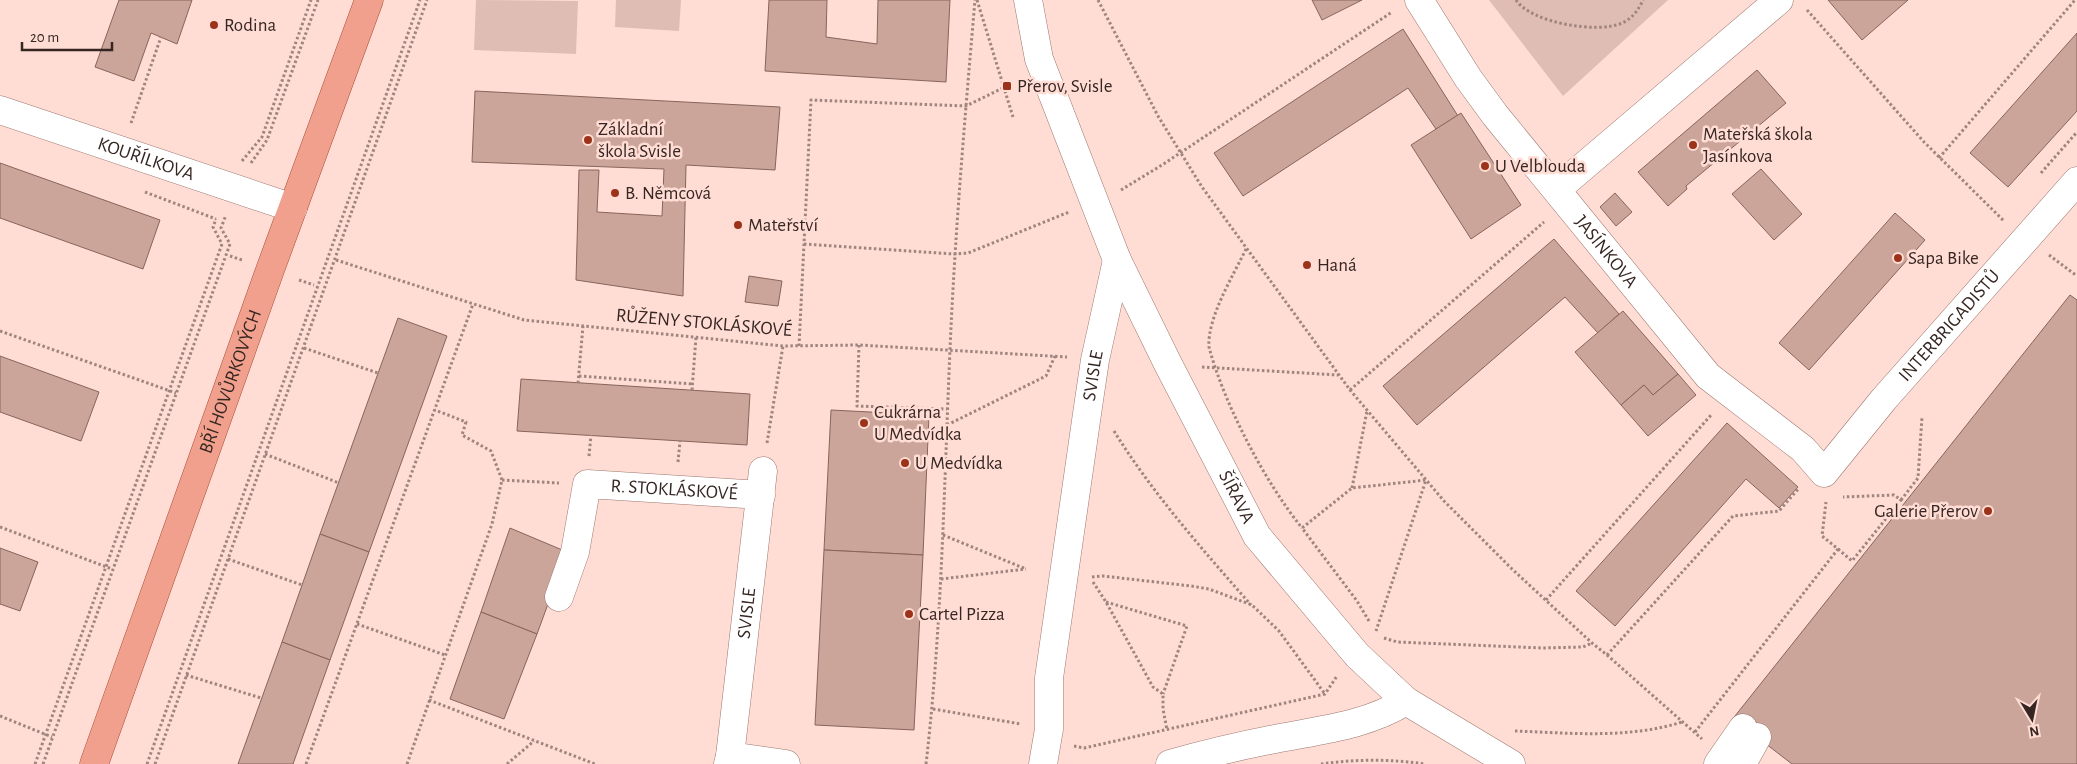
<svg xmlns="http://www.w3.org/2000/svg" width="2077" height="764" font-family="'Alegreya Sans',sans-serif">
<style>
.green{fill:#dfbdb4}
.building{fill:#cba49a;stroke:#88645b}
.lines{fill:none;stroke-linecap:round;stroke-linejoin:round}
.minor-casing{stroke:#9d786f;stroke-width:29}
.major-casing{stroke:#a94c36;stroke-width:29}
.path{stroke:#9f857f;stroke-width:3;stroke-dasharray:2.5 2.5;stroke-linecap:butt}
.minor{stroke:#fff;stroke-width:28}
.major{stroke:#f1a08d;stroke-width:28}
.poi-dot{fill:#9b321a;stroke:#ffddd5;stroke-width:2}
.labels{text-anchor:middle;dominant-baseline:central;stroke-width:5;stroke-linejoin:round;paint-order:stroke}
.poi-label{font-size:19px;fill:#362622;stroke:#ffddd5;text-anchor:start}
.street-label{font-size:19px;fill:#362622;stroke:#ffddd5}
</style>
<rect width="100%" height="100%" fill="#ffddd5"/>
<g class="green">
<path d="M476 0 578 1 576 54 474 50Z"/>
<path d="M616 0H681L679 31 615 27Z"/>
<path d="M1489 0H1668L1563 96Z"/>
</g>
<g class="building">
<path d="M119 0H192L177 44 151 33 134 81 95 67Z"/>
<path d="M769 0H827L826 37 877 44 878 0H950L946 82 765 71Z"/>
<path d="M1312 0H1362L1322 20Z"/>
<path d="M1828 0H1908L1862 40Z"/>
<path d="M1403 29 1458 116 1436 129 1408 88 1243 196 1214 153Z"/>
<path d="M2077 33V111L2008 187 1970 153Z"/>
<path d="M1757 70 1786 103 1686 186 1687 189 1668 206 1638 172Z"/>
<path d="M475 91 780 107 775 170 686 165 683 296 576 280 579 170H599L597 212 662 216 664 169 472 162Z"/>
<path d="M1461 113 1521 205 1471 239 1411 145Z"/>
<path d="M0 163 160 220 143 269 0 218Z"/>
<path d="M1761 169 1802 214 1774 240 1732 194Z"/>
<path d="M1615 193 1632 212 1616 226 1600 207Z"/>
<path d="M1895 213 1925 240 1809 370 1779 343Z"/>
<path d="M1554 239 1619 314 1598 333 1565 297 1417 425 1383 386Z"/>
<path d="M749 276 782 281 778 306 745 302Z"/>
<path d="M2070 295 2077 300V764H1792L1757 737 1731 721Z"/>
<path d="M1623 311 1678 374 1653 395 1644 385 1621 405 1575 352Z"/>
<path d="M398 318 447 336 369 552 320 534Z"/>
<path d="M0 356 99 392 81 441 0 412Z"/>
<path d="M1678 374 1696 395 1648 436 1621 405 1644 385 1653 395Z"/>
<path d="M521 379 750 394 747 445 517 431Z"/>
<path d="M831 410 929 415 923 555 824 550Z"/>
<path d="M1727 423 1798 487 1779 508 1746 479 1615 626 1576 591Z"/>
<path d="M510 528 567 552 537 634 481 612Z"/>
<path d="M320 534 369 552 330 660 282 642Z"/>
<path d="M0 548 38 562 20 611 0 604Z"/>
<path d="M824 550 923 555 914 730 815 725Z"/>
<path d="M481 612 537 634 504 719 450 699Z"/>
<path d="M282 642 330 660 293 764H238Z"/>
</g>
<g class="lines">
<defs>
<g id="minor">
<path id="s1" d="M1028 0 1039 59 1117 260 1168 364 1257 536 1357 655 1406 701 1511 764"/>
<path id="s2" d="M1419 0 1468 78 1495 115 1708 376 1803 449 1824 473 1884 399 2077 181"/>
<path id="s3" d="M0 110 293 208"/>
<path d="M1557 189 1779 0"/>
<path id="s4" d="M559 597 575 552 587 484 761 495"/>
<path d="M730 756 786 764"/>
<path id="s5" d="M728 764 730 756 763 471"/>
<path id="s6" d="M1043 764 1049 729V678L1088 407 1095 360 1117 260"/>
<path d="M1170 764C1205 754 1239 746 1275 739 1320 730 1366 726 1406 701"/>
<path d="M1718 764 1743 728"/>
<path d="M1742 764 1757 737"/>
</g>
<g id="major">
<path id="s7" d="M94 764 270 270 369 0"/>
</g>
</defs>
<use href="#minor" class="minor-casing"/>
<use href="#major" class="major-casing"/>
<g class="path">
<path d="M977 0 1013 117"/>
<path d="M1098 0 1158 116 1202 187 1350 390 1444 501 1512 569 1592 643 1607 655 1702 739"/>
<path d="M1516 0C1531 23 1598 34 1622 23 1632 19 1639 9 1643 0"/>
<path d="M1807 10 1924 142 2004 221"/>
<path d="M131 123 161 37"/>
<path d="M1939 158 2075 0"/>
<path d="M242 161 262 137 311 0"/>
<path d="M251 163 267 140 318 0"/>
<path d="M2041 173 2077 132"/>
<path d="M1121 190 1162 165 1392 12"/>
<path d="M145 192 216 219"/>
<path d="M804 244 954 254 968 253 1069 212"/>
<path d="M1246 249C1233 276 1207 318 1209 347 1224 404 1265 482 1302 528"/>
<path d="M2049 255 2077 276"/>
<path d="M230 256 242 260"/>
<path d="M336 260 524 320 783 346 859 345 1067 357"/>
<path d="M299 280 314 285"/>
<path d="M0 331 176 393"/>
<path d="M859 345 857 406 947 409"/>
<path d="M799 346 811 100 966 106 1007 86"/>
<path d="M304 348 378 373"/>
<path d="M1202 367 1338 375"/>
<path d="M579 376 693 384"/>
<path d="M578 383 583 326"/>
<path d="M692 390 696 337"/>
<path d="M1350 390 1544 222"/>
<path d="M947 425 1046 376 1055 356"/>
<path d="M1114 431C1153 494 1203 550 1251 605"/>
<path d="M767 443 783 346"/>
<path d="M265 454 339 483"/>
<path d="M589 456 591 435"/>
<path d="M678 462 680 441"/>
<path d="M502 480 559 483"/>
<path d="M1352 488 1367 411"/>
<path d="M1901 500 1918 478 1922 417"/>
<path d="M0 527 112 569"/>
<path d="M943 535 1026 569"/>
<path d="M1838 549 1852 561 1901 500 1894 495 1843 497"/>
<path d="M228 559 302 585"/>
<path d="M1092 577 1103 576 1191 586 1209 589 1252 605 1279 631 1325 694"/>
<path d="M941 579 1026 569"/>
<path d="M1093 582 1106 602 1153 687 1163 694V709L1167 730"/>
<path d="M1546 600 1712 414"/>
<path d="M1106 602 1187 626 1163 694"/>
<path d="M1369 621 1357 601 1302 528 1352 488 1426 480 1376 631"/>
<path d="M357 624 445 655"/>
<path d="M1384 638 1397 642 1543 648 1583 647 1592 643"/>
<path d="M1607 655 1733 516 1779 511 1799 488"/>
<path d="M186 675 261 698"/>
<path d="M429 700 595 764"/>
<path d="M933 709 1021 724"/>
<path d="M0 716 52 737"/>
<path d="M1515 731C1570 733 1629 739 1682 722"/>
<path d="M1695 732 1838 549 1822 536 1826 502"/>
<path d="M1074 746 1084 748 1325 694 1337 676"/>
<path d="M35 764 222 244 213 227 216 219"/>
<path d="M43 764 230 244 221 228 226 215"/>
<path d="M147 764 420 0"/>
<path d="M155 764 427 0"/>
<path d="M306 764 473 304"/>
<path d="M407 764 492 524 502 480 491 451 462 435 466 422 435 410"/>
<path d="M507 764 534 741"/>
<path d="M926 764C942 626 944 488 950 349 955 233 965 116 975 0"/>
<path d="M1321 764C1355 759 1391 759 1425 764"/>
</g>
<use href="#minor" class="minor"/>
<use href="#major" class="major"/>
</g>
<g class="poi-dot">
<circle cx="214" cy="25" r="5"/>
<rect x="1002" y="81" width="10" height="10" rx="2.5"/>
<circle cx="588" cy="140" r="5"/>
<circle cx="1693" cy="145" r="5"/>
<circle cx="1485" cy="166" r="5"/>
<circle cx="615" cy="193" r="5"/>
<circle cx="738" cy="225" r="5"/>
<circle cx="1898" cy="258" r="5"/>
<circle cx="1307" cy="265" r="5"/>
<circle cx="864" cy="423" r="5"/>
<circle cx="905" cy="463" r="5"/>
<circle cx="1988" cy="511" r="5"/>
<circle cx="909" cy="614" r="5"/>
</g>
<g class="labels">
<g class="poi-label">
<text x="224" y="25">Rodina</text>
<text x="1017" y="86">Přerov, Svisle</text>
<text x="598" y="129">Základní<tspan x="598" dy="22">škola Svisle</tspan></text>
<text x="1703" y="134">Mateřská škola<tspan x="1703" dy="22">Jasínkova</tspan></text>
<text x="1495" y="166">U Velblouda</text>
<text x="625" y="193">B. Němcová</text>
<text x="748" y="225">Mateřství</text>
<text x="1908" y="258">Sapa Bike</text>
<text x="1317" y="265">Haná</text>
<text x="874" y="412">Cukrárna<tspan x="874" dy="22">U Medvídka</tspan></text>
<text x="915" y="463">U Medvídka</text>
<text x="1978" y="511" text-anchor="end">Galerie Přerov</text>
<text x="919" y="614">Cartel Pizza</text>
</g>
<g class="street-label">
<text stroke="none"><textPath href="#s3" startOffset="154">KOUŘÍLKOVA</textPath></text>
<text stroke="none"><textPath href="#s2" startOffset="314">JASÍNKOVA</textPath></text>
<text transform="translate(704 323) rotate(5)">RŮŽENY STOKLÁSKOVÉ</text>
<text stroke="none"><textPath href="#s2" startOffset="820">INTERBRIGADISTŮ</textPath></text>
<text stroke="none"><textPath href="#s6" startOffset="392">SVISLE</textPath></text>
<text stroke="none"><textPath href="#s7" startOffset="406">BŘÍ HOVŮRKOVÝCH</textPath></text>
<text stroke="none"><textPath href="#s4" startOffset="204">R. STOKLÁSKOVÉ</textPath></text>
<text stroke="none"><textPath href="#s1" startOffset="541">ŠÍŘAVA</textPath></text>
<text stroke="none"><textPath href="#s5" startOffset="152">SVISLE</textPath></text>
</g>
</g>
<g transform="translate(2032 719) rotate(170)" stroke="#ffddd5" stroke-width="4" paint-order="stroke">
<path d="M0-4L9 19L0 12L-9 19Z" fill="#362622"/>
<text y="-8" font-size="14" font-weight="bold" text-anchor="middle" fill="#362622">N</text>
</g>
<path d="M22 42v8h90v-8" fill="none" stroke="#362622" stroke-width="2.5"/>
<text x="30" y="42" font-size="15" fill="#362622" stroke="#ffddd5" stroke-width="4" paint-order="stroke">20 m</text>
</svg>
